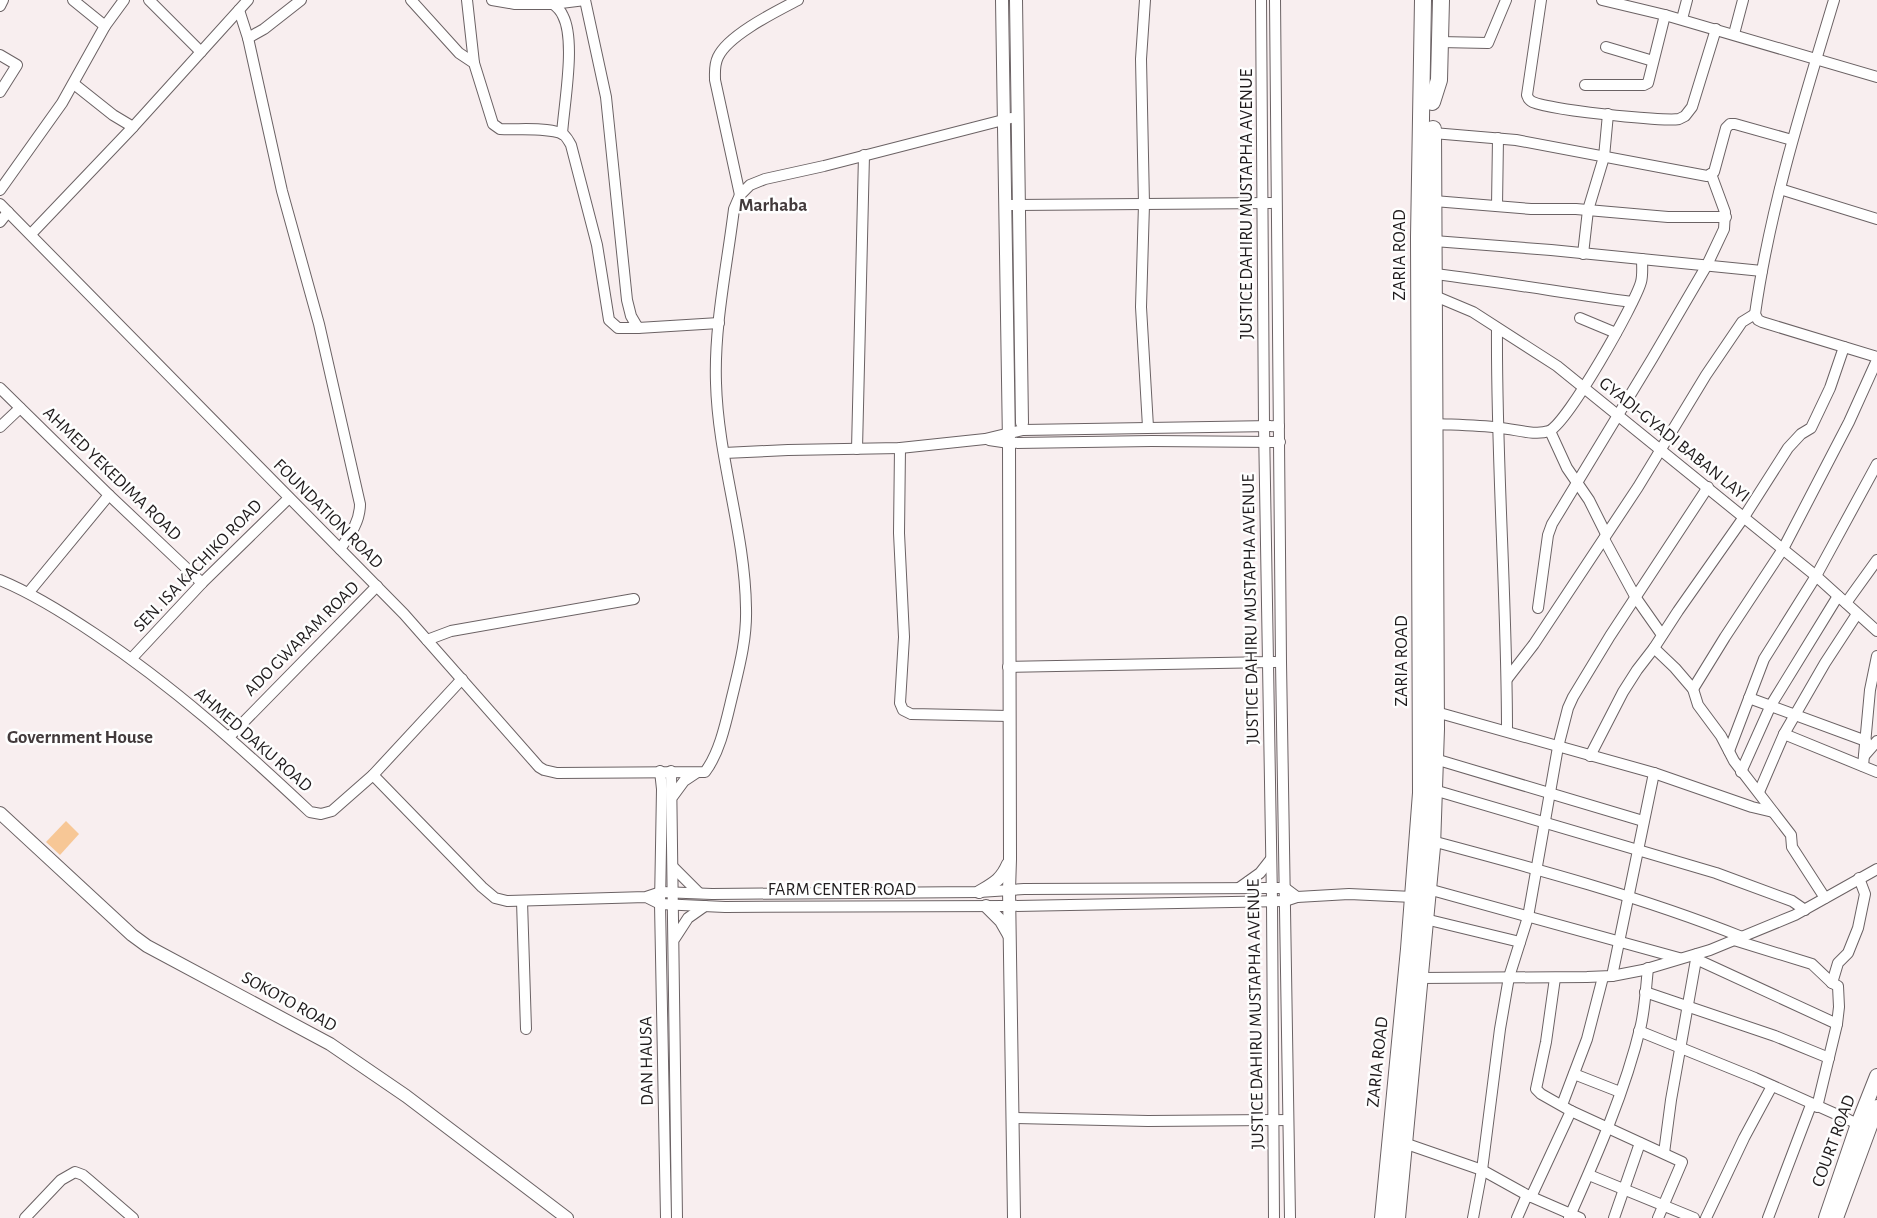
<svg xmlns="http://www.w3.org/2000/svg" width="1877" height="1218" font-family="'Alegreya Sans',sans-serif">
<style>
.pitch{fill:#f7c796}
.lines{fill:none;stroke-linecap:round;stroke-linejoin:round}
.minor-casing{stroke:#6b6264;stroke-width:12}
.tertiary-casing{stroke:#6b6264;stroke-width:14}
.secondary-casing{stroke:#6b6264;stroke-width:16}
.trunk-casing{stroke:#6b6264;stroke-width:18}
.minor{stroke:#fff;stroke-width:10}
.tertiary{stroke:#fff;stroke-width:12}
.secondary{stroke:#fff;stroke-width:14}
.trunk{stroke:#fff;stroke-width:16}
.labels{text-anchor:middle;dominant-baseline:central;stroke-width:5;stroke-linejoin:round;paint-order:stroke}
.street-label{font-size:18px;fill:#1f1b1c;stroke:#fefefe}
.neighbourhood-label{font-size:19px;font-weight:bold;fill:#423a3b;stroke:#fefefe}
</style>
<rect width="100%" height="100%" fill="#f8eeef"/>
<path class="pitch" d="M66 821 79 834 60 855 46 842Z"/>
<g class="lines">
<defs>
<g id="minor">
<path d="M73 0 105 26"/>
<path d="M149 0 201 52"/>
<path d="M411 0 459 53 474 63 493 124 500 129C519 130 543 127 561 133 566 135 568 140 571 145L597 245 609 320 618 328H638"/>
<path d="M467 0 474 63"/>
<path d="M492 0 515 4H553C557 7 561 11 563 16 576 41 564 104 562 134"/>
<path d="M585 0 606 97 627 300 631 316 638 328 719 323"/>
<path d="M1145 0 1141 59 1144 204 1141 307 1148 427"/>
<path d="M1261 0 1264 425 1272 901 1274 1218"/>
<path d="M1275 0 1281 662 1290 1218"/>
<path d="M1541 0 1527 95C1528 98 1528 99 1531 101 1541 109 1664 122 1679 119L1685 116 1692 107 1716 29"/>
<path d="M1602 0 1665 15 1877 77"/>
<path d="M1834 0C1803 103 1770 207 1755 314L1758 320 1762 322 1877 357"/>
<path d="M553 4 585 0"/>
<path d="M0 6 3 0"/>
<path d="M239 10 248 38 282 191 319 324 360 504C360 522 350 535 340 549"/>
<path d="M1682 19 1687 0"/>
<path d="M1734 34 1743 0"/>
<path d="M248 38 264 29 301 0"/>
<path d="M1440 42 1488 43 1506 0"/>
<path d="M1606 47 1653 61"/>
<path d="M0 55 17 65 0 92"/>
<path d="M74 84 113 115 133 127"/>
<path d="M1585 85H1644L1648 83 1665 15"/>
<path d="M1433 133 1516 140 1707 176 1714 172 1726 128 1730 124H1735L1792 140"/>
<path d="M1780 189 1877 219"/>
<path d="M0 190 62 103 105 26 124 0"/>
<path d="M740 195 715 80C715 72 714 65 718 57 728 35 777 11 798 0"/>
<path d="M1434 201 1531 209H1576L1668 217H1726"/>
<path d="M0 204 404 614 539 767 544 770 557 773 705 772C720 752 726 722 732 697 739 668 747 639 746 608 745 532 718 459 716 383 714 326 727 266 734 209L740 195 750 185 765 179 824 166 1011 118"/>
<path d="M1005 205 1271 203"/>
<path d="M1497 206 1498 138"/>
<path d="M0 222 8 212"/>
<path d="M31 234 133 127 248 0"/>
<path d="M1434 241 1551 250 1762 271"/>
<path d="M1583 254 1588 210 1604 157 1608 114"/>
<path d="M1435 274C1500 282 1566 293 1632 302"/>
<path d="M1435 296 1473 312 1557 366 1816 576 1877 631"/>
<path d="M1580 318 1616 333"/>
<path d="M1497 328C1496 462 1507 597 1507 731"/>
<path d="M0 388 109 495 202 583"/>
<path d="M1435 424C1457 425 1478 425 1500 428 1515 429 1535 436 1549 431 1567 424 1635 304 1641 282 1643 275 1642 266 1642 259"/>
<path d="M0 427 20 408"/>
<path d="M1550 431 1567 468 1589 500 1606 534"/>
<path d="M989 440 1009 443 1152 441 1280 442"/>
<path d="M900 448 899 533 904 637 900 703 903 710 911 714 1009 716"/>
<path d="M857 449 864 155"/>
<path d="M724 453 788 450 900 448 985 439 1023 430 1279 426"/>
<path d="M1604 539 1636 598 1662 635"/>
<path d="M0 580C34 594 64 613 95 634 173 686 242 748 310 812L321 814 332 811 373 775 462 679"/>
<path d="M29 592 109 495"/>
<path d="M1846 603 1877 560"/>
<path d="M1538 608 1548 535 1552 524 1652 359 1707 265 1724 229 1725 212 1711 174"/>
<path d="M427 640 451 631 634 599"/>
<path d="M1654 648 1675 668 1693 689 1698 705 1721 736 1734 761 1791 835 1792 847 1825 898"/>
<path d="M132 658 202 583 289 498"/>
<path d="M1008 667 1275 662"/>
<path d="M1507 679 1534 644 1638 487 1706 375 1742 322 1755 314"/>
<path d="M1693 689 1725 637 1783 549 1849 422 1877 360"/>
<path d="M1749 698 1866 741"/>
<path d="M1436 712 1654 773 1752 807 1773 812"/>
<path d="M1784 734 1877 772"/>
<path d="M229 737 377 586"/>
<path d="M1729 751 1764 659 1816 576 1877 464"/>
<path d="M1590 756 1623 692 1637 670 1654 648 1678 611 1744 517 1788 448 1801 434 1811 428 1830 388 1844 347"/>
<path d="M1864 756 1877 741"/>
<path d="M1435 759 1643 821"/>
<path d="M1863 766 1870 690 1877 656"/>
<path d="M660 771 662 789 660 904 666 1218"/>
<path d="M671 771 677 1218"/>
<path d="M1741 772 1771 705 1838 596"/>
<path d="M373 775 482 887 495 898 507 901 646 897 661 892 712 894 979 892 1024 889 1285 888 1297 897 1285 901 1010 906 725 907 660 904 646 897"/>
<path d="M1434 790 1716 873 1792 901 1805 910"/>
<path d="M1759 792 1784 734 1825 663 1857 614"/>
<path d="M673 796 684 781 696 773"/>
<path d="M1432 841C1537 869 1642 897 1742 937"/>
<path d="M674 868 699 893"/>
<path d="M1239 888 1260 873 1271 859"/>
<path d="M1428 889 1679 958"/>
<path d="M1297 897 1349 894 1413 897"/>
<path d="M522 901 526 1029"/>
<path d="M1425 919 1520 942"/>
<path d="M675 938 688 918 705 906"/>
<path d="M1734 940 1812 964 1832 983"/>
<path d="M1696 959 1837 1024"/>
<path d="M1612 976 1654 773"/>
<path d="M1420 978 1587 977 1612 976 1643 970 1710 950 1795 915 1877 869"/>
<path d="M1555 978 1546 1042 1536 1089 1541 1094 1571 1111 1682 1162 1658 1218"/>
<path d="M1645 992 1775 1036 1829 1058"/>
<path d="M1639 1031 1755 1078 1858 1124"/>
<path d="M1574 1074 1620 1092"/>
<path d="M1562 1105 1587 1039 1603 977"/>
<path d="M1817 1107 1837 1024 1839 1007 1838 986 1832 983 1838 963 1848 953 1858 928 1865 894 1859 878"/>
<path d="M1013 1118 1148 1121 1288 1120"/>
<path d="M1404 1143 1482 1170 1527 1195 1580 1218"/>
<path d="M1664 1153 1671 1100 1697 954"/>
<path d="M1589 1175 1694 1218"/>
<path d="M1531 1197 1571 1111"/>
<path d="M25 1218 61 1180 75 1172 83 1175 89 1180 133 1218"/>
<path d="M1473 1218 1482 1170 1500 1029 1509 977 1528 917 1558 747 1568 708 1573 697 1610 636 1708 487"/>
<path d="M1517 1218 1527 1195"/>
<path d="M1569 1218C1597 1155 1625 1092 1641 1025 1645 1007 1646 987 1648 968"/>
<path d="M1614 1218 1640 1143"/>
<path d="M1706 1218 1744 1138 1772 1086"/>
<path d="M1768 1218 1811 1105"/>
</g>
<g id="tertiary">
<path d="M1002 0 1009 443 1010 859 1009 890 1014 1218"/>
<path d="M1016 0 1022 423"/>
<path d="M0 813 132 935 147 946 330 1044 406 1096 567 1218"/>
<path d="M979 892C994 883 1001 880 1008 864"/>
<path d="M986 906 1001 921 1009 935"/>
</g>
<g id="secondary">
<path d="M1826 1218 1858 1124 1877 1076"/>
<path d="M1836 1218 1877 1107"/>
</g>
<g id="trunk">
<path d="M1432 102 1439 80 1441 0"/>
<path d="M1383 1218 1409 949 1421 793 1419 237 1423 0"/>
<path d="M1397 1218 1432 847 1436 729 1433 129"/>
</g>
</defs>
<use href="#minor" class="minor-casing"/>
<use href="#tertiary" class="tertiary-casing"/>
<use href="#secondary" class="secondary-casing"/>
<use href="#trunk" class="trunk-casing"/>
<use href="#minor" class="minor"/>
<use href="#tertiary" class="tertiary"/>
<use href="#secondary" class="secondary"/>
<use href="#trunk" class="trunk"/>
</g>
<g class="labels">
<g class="street-label">
<text transform="translate(1247 204) rotate(-90)">JUSTICE DAHIRU MUSTAPHA AVENUE</text>
<text transform="translate(1400 255) rotate(-90)">ZARIA ROAD</text>
<text transform="translate(1674 440) rotate(39)">GYADI-GYADI BABAN LAYI</text>
<text transform="translate(112 474) rotate(44)">AHMED YEKEDIMA ROAD</text>
<text transform="translate(328 514) rotate(45)">FOUNDATION ROAD</text>
<text transform="translate(198 566) rotate(-46)">SEN. ISA KACHIKO ROAD</text>
<text transform="translate(1251 609) rotate(-91)">JUSTICE DAHIRU MUSTAPHA AVENUE</text>
<text transform="translate(302 639) rotate(-45)">ADO GWARAM ROAD</text>
<text transform="translate(1402 661) rotate(-90)">ZARIA ROAD</text>
<text transform="translate(253 740) rotate(41)">AHMED DAKU ROAD</text>
<text x="842" y="890">FARM CENTER ROAD</text>
<text transform="translate(289 1002) rotate(29)">SOKOTO ROAD</text>
<text transform="translate(1256 1014) rotate(-91)">JUSTICE DAHIRU MUSTAPHA AVENUE</text>
<text transform="translate(647 1061) rotate(-91)">DAN HAUSA</text>
<text transform="translate(1378 1062) rotate(-84)">ZARIA ROAD</text>
<text transform="translate(1834 1141) rotate(-70)">COURT ROAD</text>
</g>
<g class="neighbourhood-label">
<text x="773" y="205">Marhaba</text>
<text x="80" y="737">Government House</text>
</g>
</g>
</svg>
